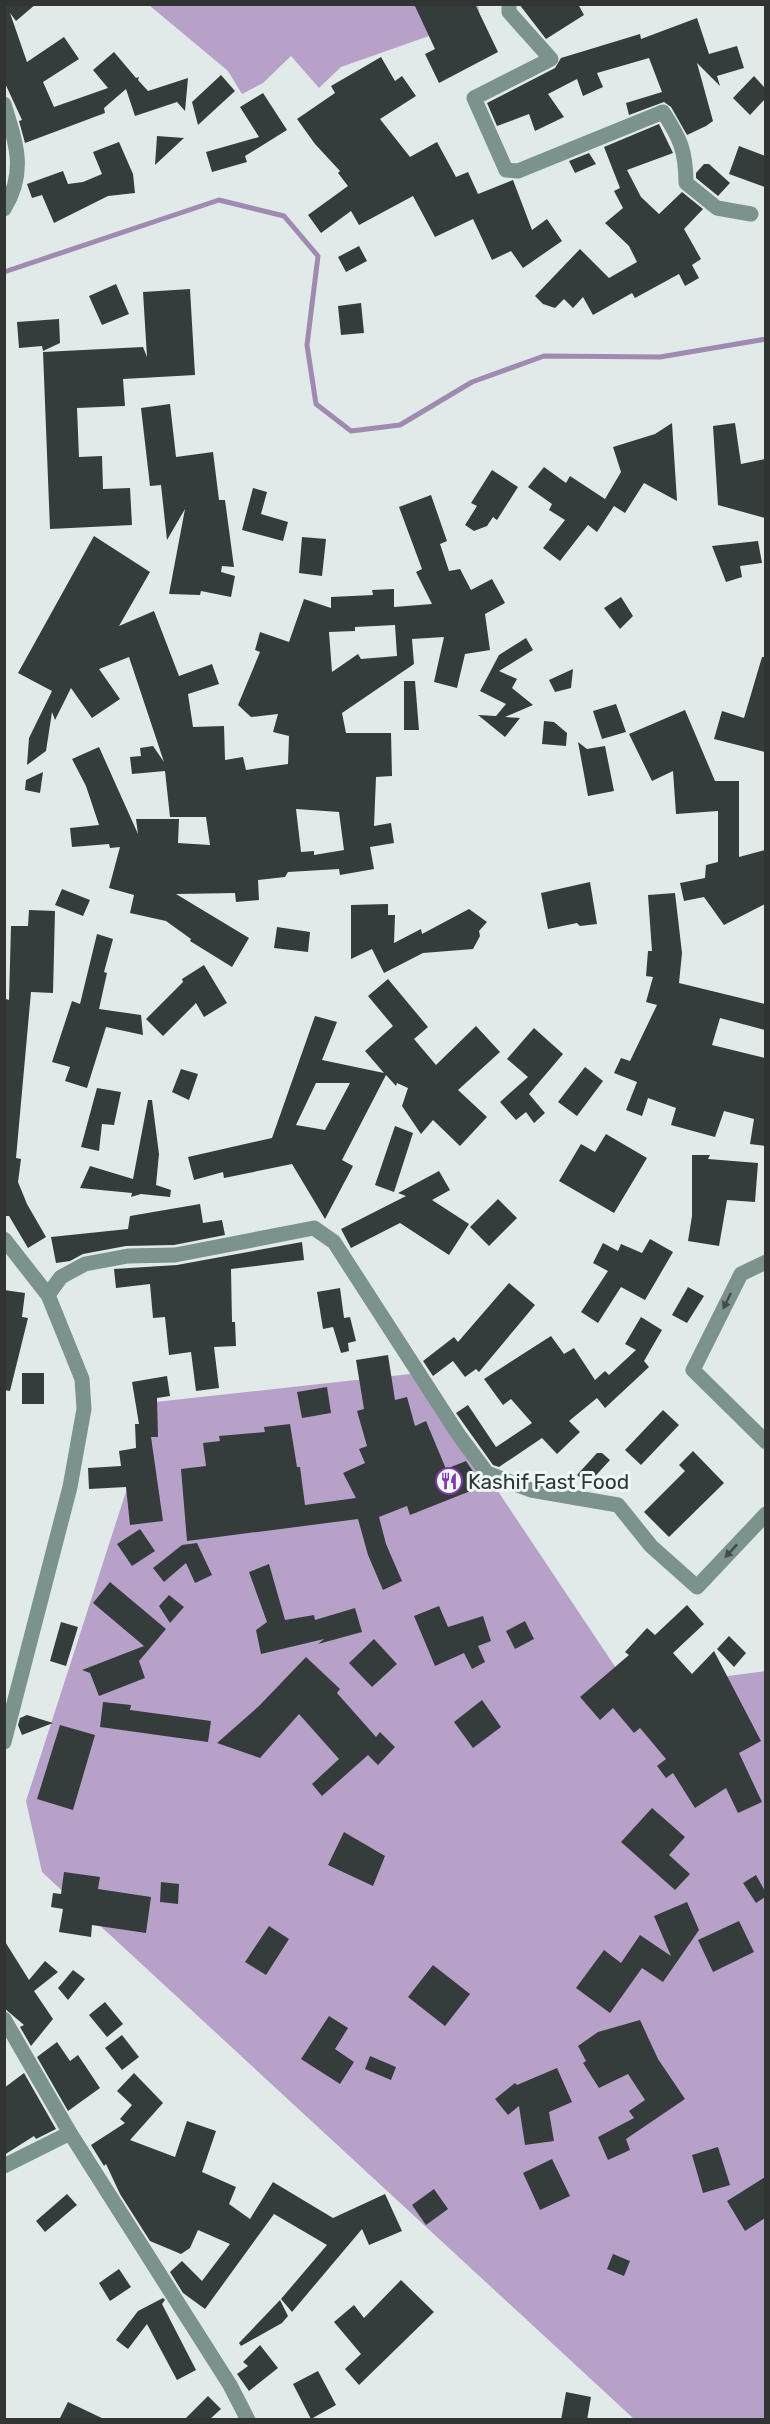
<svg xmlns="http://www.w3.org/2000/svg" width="770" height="2424" font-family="Rubik,sans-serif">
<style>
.forest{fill:#b8a1c9}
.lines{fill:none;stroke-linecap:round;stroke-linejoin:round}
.stream{stroke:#a18ab1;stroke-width:5}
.building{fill:#343d3b;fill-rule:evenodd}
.minor{stroke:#7b928d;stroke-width:15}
.oneway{fill:#434c4a}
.labels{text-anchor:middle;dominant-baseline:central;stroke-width:6;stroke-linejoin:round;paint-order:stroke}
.poi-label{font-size:21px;fill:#303433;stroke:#edf7f5;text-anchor:start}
</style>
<rect width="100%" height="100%" fill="#e0eae8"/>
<g class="forest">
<path d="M478 4 480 18 341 67 319 88 291 56 263 83 242 94 228 71 149 5Z"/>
<path d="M419 1373 630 1689 765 1671V2419H634L42 1872 26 1801 155 1402Z"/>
</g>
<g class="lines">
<path class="stream" d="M4 272 219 200 284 216 318 256 307 345 316 404 351 431 400 425 472 382 544 356 660 357 766 339"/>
</g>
<g class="building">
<path d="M4 4H36L16 21 10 13 27 62 64 37 79 59 43 82 54 107 108 88 93 70 114 52 136 78 139 77 138 80 148 91 188 78 185 111 177 102 135 116 126 89 104 108 105 113 25 143 19 121 22 120 4 81Z"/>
<path d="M414 4H475L498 52 439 83 425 54 435 49Z"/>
<path d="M519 4H578L584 15 546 39Z"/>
<path d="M697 18 709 54 737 46 744 68 717 76 720 86 697 63 713 121 706 126 687 135 671 107 664 102 629 115 626 103 662 92 649 58 597 73 603 87 583 96 577 79 548 94 564 117 535 131 529 114 497 126 487 103 555 68 561 58 640 34 641 39Z"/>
<path d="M381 57 395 81 402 76 416 96 380 119 410 157 437 142 456 177 468 172 478 194 513 180 532 230 547 219 562 241 523 268 511 251 492 260 473 219 435 237 413 196 359 225 351 211 321 233 308 215 348 186 338 173 340 171 315 144 297 119 335 93 331 86Z"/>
<path d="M221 75 235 91 198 125 192 102Z"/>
<path d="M754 76 765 88V99L750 115 733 98Z"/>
<path d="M263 93 287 130 245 156 247 162 212 172 206 152 259 137 240 107Z"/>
<path d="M659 124 673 153 627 170 641 197 659 214 682 192 703 209 684 229 701 259 692 265 699 278 685 286 679 274 635 298 632 293 593 315 583 297 573 308 564 299 555 308 543 304 535 296 580 249 609 278 637 262 629 246 605 223 623 208 614 191 620 188 604 147Z"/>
<path d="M157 136 184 138 155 165Z"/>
<path d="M119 142 133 174 135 193 108 196 54 223 42 195 32 198 27 184 63 171 68 184 83 182 102 174 93 152Z"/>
<path d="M739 146 765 156V187L729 174Z"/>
<path d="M589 153 596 164 575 173 569 161Z"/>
<path d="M704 164H709L730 183 718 196 696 178V173Z"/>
<path d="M359 246 367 261 346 272 338 257Z"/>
<path d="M116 284 129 314 102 325 89 296Z"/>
<path d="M190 289 195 375 123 379 125 406 77 408 79 457 102 456 103 489 130 488 132 525 50 529 43 352 143 347 147 357 143 292Z"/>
<path d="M361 303 364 333 341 335 338 306Z"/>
<path d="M59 319 60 343 43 351 42 346 19 348 17 322Z"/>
<path d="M170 404 176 457 213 452 219 500H225L234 567 222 566 221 572 235 576 231 597 201 591 200 595 169 594 185 509 167 540 161 485 150 486 141 408Z"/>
<path d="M672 423 677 501 644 483 625 513 614 506 597 532 588 525 560 561 543 548 565 520 549 510 552 504 528 487 544 467 566 483 570 476 605 499 621 472 613 447 655 434Z"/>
<path d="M735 423 741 464 765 459V518L718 505 713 426Z"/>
<path d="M492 470 518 487 497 520 493 517 487 526 474 531 465 525 477 506 471 503Z"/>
<path d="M253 488 267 492 261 514 288 522 283 541 242 530Z"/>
<path d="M431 495 447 541 440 544 449 571 460 569 471 590 492 579 505 603 485 614 490 650 465 654 457 688 434 682 444 637 412 639 414 664 342 713 346 733H391L392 776 376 777 374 826 391 823 394 843 370 847 374 869 340 875 339 869 288 872 285 877 258 880 259 900 236 902 235 893 176 894 249 938 232 967 190 941 191 939 166 921 130 913 134 895 109 888 120 847 110 848 109 844 72 847 70 828 99 825 86 786 72 759 99 747 138 834 136 819H179L178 843 210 845 206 817H170L165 771 132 774 130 757 141 756 140 748 153 746 164 762 129 657 99 669 120 699 92 718 71 688 55 720 52 712 46 751 27 765 29 738 52 691 18 673 94 536 150 572 119 626 154 611 179 676 212 664 219 684 188 694 193 727 224 726 225 760 243 757 246 770 288 764 289 736 273 732 278 714 251 717 238 705 260 652 255 650 260 632 289 642 304 599 331 608V597L373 595 372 590 394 589V607L432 604 416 572 422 569 399 507ZM395 625 397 656 361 659 358 654 332 672 329 632 355 631V627ZM296 809 339 812 344 850 314 855V851L301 852Z"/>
<path d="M302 537 326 539 322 576 299 573Z"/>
<path d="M758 541 762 563 740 566 742 577 726 582 712 546Z"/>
<path d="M621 597 633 616 620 629 604 608Z"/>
<path d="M526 638 533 650 499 671 517 679 512 688 533 705 505 717 520 718 505 737 478 715 496 716 506 704 480 691 499 655Z"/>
<path d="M762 657H765V752L714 739 722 711 744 718Z"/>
<path d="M573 669 571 688 555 692 549 680Z"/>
<path d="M404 681H415L419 730H404Z"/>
<path d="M616 704 626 732 602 739 593 711Z"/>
<path d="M685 710 715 781H739V857L765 850V904L724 925 704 897 684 901 680 883 705 878 706 865 718 862V811L676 814 673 771 652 781 629 734Z"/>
<path d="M544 721 554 722 567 733 566 746 542 744Z"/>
<path d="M578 742 587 749 605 746 614 791 588 796Z"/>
<path d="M43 772 40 793 25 790 26 780Z"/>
<path d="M590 882 597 924 580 926 577 923 548 929 541 893Z"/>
<path d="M62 889 90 900 83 916 55 905Z"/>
<path d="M675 893 682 953 679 983 765 1004V1030L720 1018 712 1045 765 1058V1146L750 1144 754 1119 724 1111 715 1137 671 1125 676 1108 648 1098 642 1116 626 1110 637 1082 614 1073 621 1058 630 1061 657 1005 646 1002 653 977 646 976 648 951H652L648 895Z"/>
<path d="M388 904V915H395L394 943 421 929 422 934 469 909 487 922 479 931 480 936 473 949 423 953 384 973 372 949 351 959V905Z"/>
<path d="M29 910 55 911 53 993 31 992 16 1158 21 1159 18 1182 27 1204 46 1237 28 1248 9 1216H4V1012L6 999 9 1000 11 926H28Z"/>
<path d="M277 927 310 932 308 952 274 948Z"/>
<path d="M97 934 113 939 104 972 107 973 99 1009 141 1015 143 1035 106 1027 87 1088 65 1081 70 1067 52 1062 72 1001 80 1004Z"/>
<path d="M204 965 227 1003 204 1017 196 1003 163 1036 146 1019 183 982 182 979Z"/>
<path d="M388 979 428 1027 414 1039 436 1065 476 1026 500 1052 458 1090 487 1117 460 1146 433 1120 421 1134 402 1106 408 1088 397 1083 396 1086 386 1075 342 1160 353 1166 325 1219 292 1164 224 1178 223 1172 194 1180 188 1157 272 1138 315 1016 337 1022 322 1060 384 1073 365 1051 393 1026 368 996ZM316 1083H350L325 1130 296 1125Z"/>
<path d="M534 1028 563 1054 529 1094 545 1113 534 1123 526 1112 516 1120 500 1102 528 1077 507 1059Z"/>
<path d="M585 1067 603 1081 577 1116 558 1102Z"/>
<path d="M181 1069 198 1074 189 1100 172 1092Z"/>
<path d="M97 1088 121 1092 114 1125 102 1124 99 1151 81 1147Z"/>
<path d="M148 1100H152L159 1154 156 1185 171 1190 170 1197 141 1194 131 1197 132 1193 80 1188 90 1166 133 1179Z"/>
<path d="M395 1126 413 1133 394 1192 375 1185Z"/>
<path d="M606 1134 647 1158 614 1213 559 1181 581 1144 595 1152Z"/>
<path d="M692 1155H710L708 1159 758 1163 755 1202 727 1200 719 1246 688 1241 692 1216Z"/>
<path d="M439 1171 450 1190 432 1200 469 1224 449 1255 400 1223 351 1248 341 1229 406 1196 398 1193Z"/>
<path d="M498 1199 517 1218 489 1246 470 1227Z"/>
<path d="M200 1204 203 1223 222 1220 225 1235 174 1245 126 1246 83 1254 70 1261 56 1263 51 1237 128 1229 130 1216Z"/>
<path d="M650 1239 673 1252 645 1300 621 1287 598 1323 581 1312 608 1271 593 1263 603 1243 618 1251 621 1244 642 1253Z"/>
<path d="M302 1242 304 1260 231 1269 232 1322H235L236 1346 214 1347 219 1388 196 1391 191 1352 169 1355 165 1317 153 1318 150 1284 116 1288 114 1269 177 1265Z"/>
<path d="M509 1283 535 1305 479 1372 476 1369 465 1377 453 1361 433 1376 423 1361 454 1337 458 1342Z"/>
<path d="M688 1287 704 1296 687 1323 672 1315Z"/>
<path d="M340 1288 344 1318 350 1317 356 1341 348 1343 349 1351 341 1353 333 1327 323 1329 317 1292Z"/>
<path d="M4 1290 25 1293 22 1317 28 1318 10 1391 4 1390Z"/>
<path d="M641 1317 662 1330 644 1361 649 1367 605 1408 597 1398 569 1421 580 1432 557 1454 542 1438 499 1467 493 1465 456 1413 468 1405 496 1447 532 1423 511 1399 503 1405 484 1379 551 1336 564 1354 574 1348 595 1380 605 1371 609 1375 636 1350 625 1344Z"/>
<path d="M388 1355 395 1400 407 1397 415 1426 426 1421 446 1469 466 1461 483 1486 410 1515 407 1506 379 1517 386 1544 402 1581 383 1590 368 1555 358 1519 187 1541 181 1469 206 1466 203 1443 220 1441 219 1436 265 1432 264 1427 290 1424 297 1467H300L305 1505 356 1498 343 1473 365 1463 359 1449 367 1446 357 1411 364 1409 356 1360Z"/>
<rect x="22" y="1373" width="22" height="31"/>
<path d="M167 1376 170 1396 157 1398 158 1437H151L163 1521 130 1525 126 1487 89 1489 88 1468 121 1466 119 1451 136 1448 135 1424H139L132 1382Z"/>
<path d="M327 1387 331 1413 302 1418 297 1392Z"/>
<path d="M663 1410 679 1425 641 1465 625 1450Z"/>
<path d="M693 1451 724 1483 669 1537 644 1512 685 1471 679 1465Z"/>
<path d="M597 1453H602L610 1460 588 1484 577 1475Z"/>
<path d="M140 1529 155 1551 132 1566 117 1544Z"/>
<path d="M197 1543 212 1575 195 1583 186 1563 164 1582 153 1568 182 1545Z"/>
<path d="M269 1564 285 1620 314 1615 315 1620 355 1608 362 1632 318 1644 324 1639 261 1654 256 1630 267 1622 249 1572Z"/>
<path d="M110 1582 166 1629 139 1661 145 1678 99 1696 90 1673 82 1670 144 1646 93 1603Z"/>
<path d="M169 1595 184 1607 170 1623 159 1606Z"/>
<path d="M687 1605 704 1624 673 1653 692 1674 714 1651 761 1741 739 1753 762 1802 738 1813 726 1788 695 1808 673 1773 666 1778 657 1766 666 1759 640 1728 634 1733 613 1708 600 1720 580 1697 629 1655 625 1652 647 1628 655 1635Z"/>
<path d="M439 1606 448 1627 483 1616 491 1641 478 1646 485 1662 472 1669 464 1653 435 1666 414 1616Z"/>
<path d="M525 1621 534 1639 515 1649 506 1631Z"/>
<path d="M61 1622 78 1627 66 1666 50 1661Z"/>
<path d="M729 1636 746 1653 734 1667 717 1649Z"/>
<path d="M374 1639 397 1664 372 1687 349 1663Z"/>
<path d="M306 1657 340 1689 337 1693 376 1737 380 1732 395 1747 378 1765 368 1755 322 1796 312 1784 339 1759 299 1714 260 1758 217 1743 259 1706Z"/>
<path d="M482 1700 501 1727 473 1748 454 1722Z"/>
<path d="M103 1702 131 1705 130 1710 211 1721 208 1742 100 1727Z"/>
<path d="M27 1715 53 1723 22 1735 18 1725 20 1718Z"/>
<path d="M60 1725 95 1735 73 1810 37 1799Z"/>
<path d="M652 1808 685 1837 669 1855 690 1874 675 1890 621 1842Z"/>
<path d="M344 1832 385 1856 373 1886 328 1865Z"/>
<path d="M64 1872 100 1877 98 1889 151 1897 146 1933 92 1925 91 1937 59 1932 63 1909 51 1907 53 1893 61 1894Z"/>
<path d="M756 1875 765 1891V1897L756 1903 743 1883Z"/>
<path d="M161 1882 179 1884 178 1904 160 1902Z"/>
<path d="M687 1902 699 1930 663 1982 642 1968 610 2013 576 1988 604 1950 621 1963 640 1935 671 1956 654 1916Z"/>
<path d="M739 1921 754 1952 713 1972 698 1940Z"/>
<path d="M269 1926 289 1939 266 1975 245 1962Z"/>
<path d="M4 1940 29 1980 45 1961 58 1972 34 1991 53 2019 31 2046 20 2027 24 2025 4 2008Z"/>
<path d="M433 1965 470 1994 445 2026 408 1997Z"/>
<path d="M73 1970 85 1979 68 2000 58 1988Z"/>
<path d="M105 2002 123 2024 107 2037 89 2015Z"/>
<path d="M329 2016 348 2028 335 2049 354 2062 340 2084 301 2059Z"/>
<path d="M640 2020 658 2059 685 2099 626 2139 630 2150 608 2160 598 2137 634 2118 629 2111 645 2100 628 2074 599 2088 583 2063 586 2061 578 2046 598 2032Z"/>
<path d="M122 2035 139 2057 122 2070 105 2048Z"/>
<path d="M57 2042 70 2061 78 2055 100 2088 68 2111 37 2057Z"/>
<path d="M370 2056 396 2067 391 2080 365 2069Z"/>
<path d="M557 2068 572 2102 549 2112 554 2141 525 2145 519 2106 508 2115 495 2099 515 2083 517 2085Z"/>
<path d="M24 2073 56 2129 36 2139 34 2136 4 2155V2088Z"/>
<path d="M134 2073 163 2103 130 2140 175 2157 187 2121 216 2131 202 2172 236 2187 229 2204 250 2219 273 2182 333 2218 385 2194 402 2231 369 2245 362 2229 292 2312 281 2299 327 2245 274 2214 205 2309 183 2293 170 2272 182 2261 202 2281 230 2244 198 2230 190 2248 181 2254 150 2241 120 2194 106 2164 104 2166 91 2145 125 2123 120 2119 132 2105 117 2091Z"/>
<path d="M718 2147 730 2185 703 2193 692 2155Z"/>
<path d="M552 2159 570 2196 540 2210 523 2173Z"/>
<path d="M765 2177V2218L745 2231 727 2201Z"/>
<path d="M434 2189 448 2209 426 2225 412 2205Z"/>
<path d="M67 2194 77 2205 45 2232 36 2221Z"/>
<path d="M613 2254 630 2261 624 2276 607 2269Z"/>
<path d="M119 2269 131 2287 110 2301 99 2283Z"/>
<path d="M401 2280 434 2312 359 2385 345 2369 361 2354 334 2322 354 2305 364 2318Z"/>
<path d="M163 2298 165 2300 162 2304 196 2370 177 2380 147 2324 128 2349 116 2340 138 2311Z"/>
<path d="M280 2300 288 2316 282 2323 241 2346 239 2343Z"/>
<path d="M260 2345 278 2368 249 2391 237 2374 248 2366 243 2362Z"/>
<path d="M318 2371 336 2405 311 2419 293 2384Z"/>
<path d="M566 2392 591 2397 587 2420H561Z"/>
<path d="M208 2396 221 2409 209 2420H184Z"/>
<path d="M68 2402 106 2420H59Z"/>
</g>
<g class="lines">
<g class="minor">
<path d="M509 4V12L551 59 474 98 506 170 518 171 663 112C680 138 686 151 686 183L717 208 751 214"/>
<path d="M4 104C16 144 27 171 4 209"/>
<path d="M4 1239 48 1295 82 1379 84 1409 70 1487 4 1742"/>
<path d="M766 1262 741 1274 693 1370 766 1442"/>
<path d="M48 1295 61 1277 85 1264 128 1256 175 1255 314 1228 334 1242 458 1434 487 1473 531 1490 618 1505 651 1546 697 1587 766 1514"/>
<path d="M4 2019 70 2133 230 2385 248 2420"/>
<path d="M4 2166 70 2133"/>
</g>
</g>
<defs><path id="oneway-solid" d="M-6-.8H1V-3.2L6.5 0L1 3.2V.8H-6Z" transform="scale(1.5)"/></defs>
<g class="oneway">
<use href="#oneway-solid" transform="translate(727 1301) rotate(116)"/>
<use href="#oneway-solid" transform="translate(731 1551) rotate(133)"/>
</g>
<defs>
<symbol id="restaurant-ring" viewBox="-11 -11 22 22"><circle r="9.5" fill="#edf7f5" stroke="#8138aa" stroke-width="1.5"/><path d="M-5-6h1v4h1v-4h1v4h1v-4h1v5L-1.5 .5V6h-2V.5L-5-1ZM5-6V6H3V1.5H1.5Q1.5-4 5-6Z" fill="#8138aa"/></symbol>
</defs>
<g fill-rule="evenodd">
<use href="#restaurant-ring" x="434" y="1466" width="30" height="30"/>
</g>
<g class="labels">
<g class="poi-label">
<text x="468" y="1481">Kashif Fast Food</text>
</g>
</g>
<rect width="770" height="2424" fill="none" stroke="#303433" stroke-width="12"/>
</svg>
